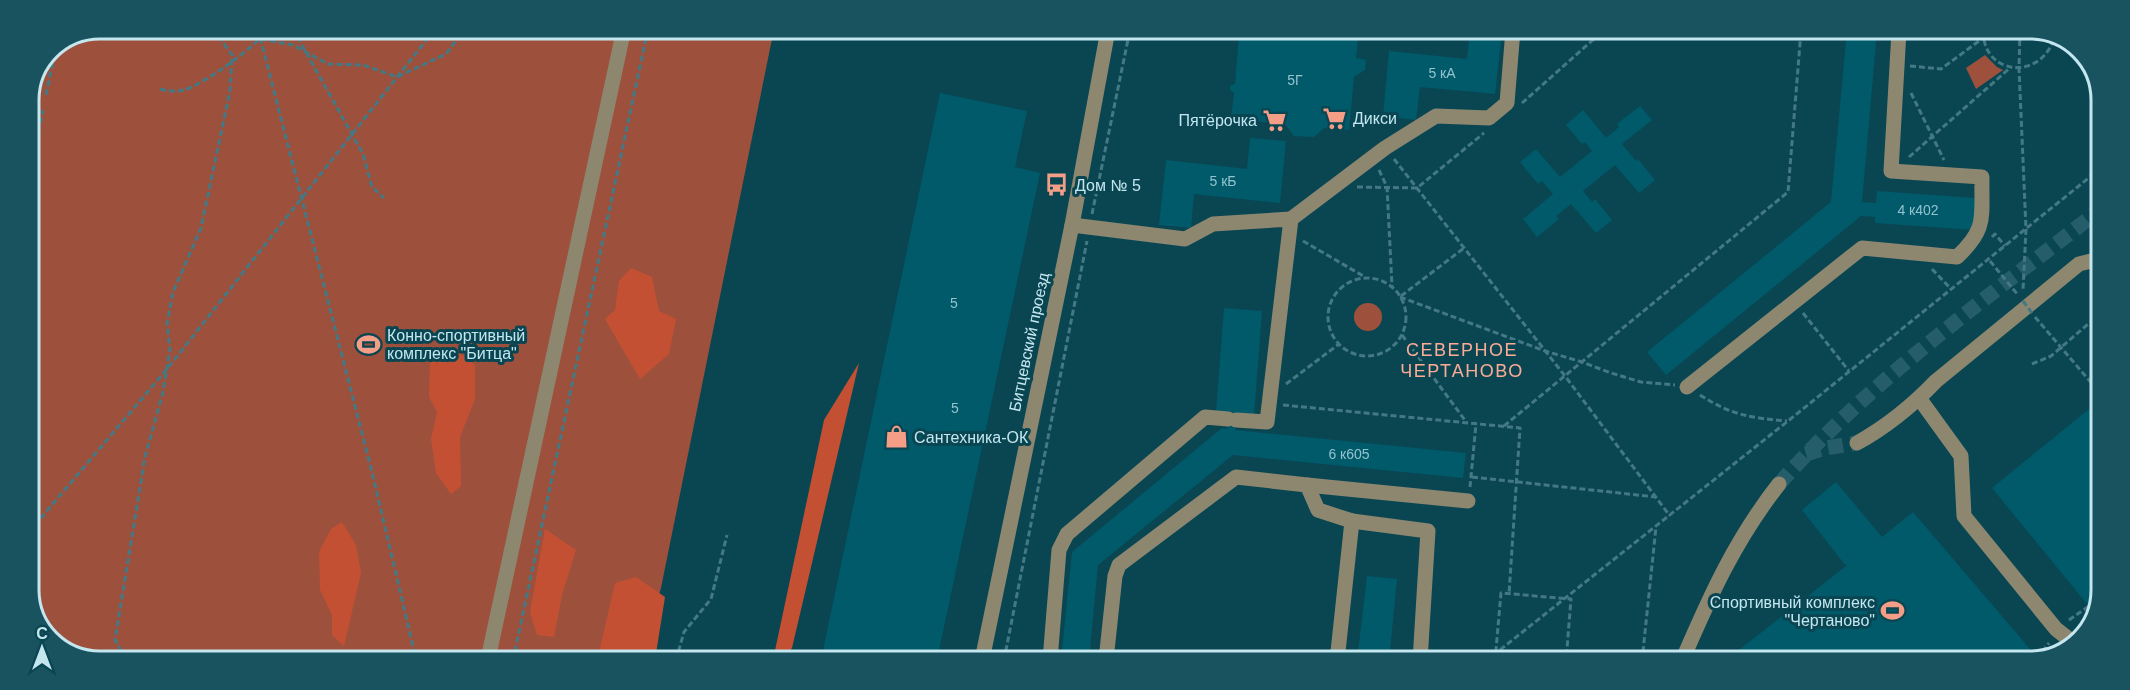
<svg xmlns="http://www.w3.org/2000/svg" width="2130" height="690" font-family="Arial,sans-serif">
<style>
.green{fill:#9d503c}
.forest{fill:#c45033}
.building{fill:#015a6a}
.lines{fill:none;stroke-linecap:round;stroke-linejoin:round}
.minor-tunnel{stroke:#255e6a;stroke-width:15;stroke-dasharray:15 8;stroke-linecap:butt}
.path{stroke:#447984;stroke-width:3;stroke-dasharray:6 3;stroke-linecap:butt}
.minor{stroke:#8d8770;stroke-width:15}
.path-bridge{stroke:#447984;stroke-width:3;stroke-dasharray:6 3;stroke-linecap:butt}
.labels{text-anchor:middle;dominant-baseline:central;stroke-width:6;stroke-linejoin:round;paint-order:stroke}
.number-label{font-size:14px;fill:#93c3ce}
.poi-label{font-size:16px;fill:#c4e6ef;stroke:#094652;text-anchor:start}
.street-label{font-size:16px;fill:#c4e6ef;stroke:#094652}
.neighbourhood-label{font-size:18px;letter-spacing:1.5px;fill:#fbab96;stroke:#094652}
.rim{fill:none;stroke:#c4e6ef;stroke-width:3}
</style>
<rect width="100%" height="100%" fill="#094652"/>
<g class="green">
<path d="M100 29H774L661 588 639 660 81 659 44 634 29 595V100L50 49Z"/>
<path d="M1985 55 1997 67 2003 70 1976 89 1966 68Z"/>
<circle cx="1368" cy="317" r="14"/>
</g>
<g class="forest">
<path d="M631 268 652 277 659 311 676 319 669 354 640 379 605 319 615 310 619 281Z"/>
<path d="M454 349 475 365V399L460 437 461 486 451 494 436 473 431 439 437 412 429 397 430 360Z"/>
<path d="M859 363 792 648 783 660H773L824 420Z"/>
<path d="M342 522 356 545 361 573 344 646 332 635V615L320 590 319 552 331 529Z"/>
<path d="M545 529 576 550 562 595 554 637 537 635 530 612Z"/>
<path d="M636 577 665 597 655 660H595L598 657 615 583Z"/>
</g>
<g class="building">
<path d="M1235 30H1359L1356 58 1366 60 1365 70 1354 77 1349 130 1324 128 1314 137 1294 136 1285 124 1231 119 1234 93 1230 90V86L1235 84 1239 35Z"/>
<path d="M1470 30 1502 31 1495 94 1420 87 1416 120 1383 116 1389 51 1467 59Z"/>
<path d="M1847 31H1877L1862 202 1876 203 1877 191 1976 198 1974 230 1875 223V217L1861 216 1666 375 1647 352 1831 202Z"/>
<path d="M940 93 1027 111 1015 167 1040 173 937 660H821Z"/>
<path d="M1640 106 1652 120 1622 144 1636 161 1638 159 1655 180 1639 193 1615 165 1583 191 1592 202 1595 199 1612 220 1596 233 1571 204 1556 216 1559 219 1537 237 1523 219 1553 194 1542 181 1538 184 1520 162 1536 149 1560 177 1592 151 1585 142 1582 144 1566 125 1583 110 1606 138 1619 127 1617 124Z"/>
<path d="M1250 138 1286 141 1280 203 1194 194 1191 228 1159 225 1166 160 1247 169Z"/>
<path d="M1224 308 1262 311 1254 415 1236 414 1235 430 1466 453 1463 478 1233 455 1098 565 1089 660H1061L1072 552 1222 428 1227 429 1229 413 1216 412Z"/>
<path d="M2100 400 2099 594 2087 604 1992 488Z"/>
<path d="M1836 482 1882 537 1913 512 2036 656 2029 661H1725L1846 566 1802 510Z"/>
<path d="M1367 576 1397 579 1389 661H1357Z"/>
</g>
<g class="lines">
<g class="minor-tunnel">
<path d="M1806 454 1826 448 1857 443"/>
<path d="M1779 484C1873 378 1990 296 2101 209"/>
</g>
<g class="path">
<path d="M258 29 372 472 416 659"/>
<path d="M293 29 363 154 372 187 384 198"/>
<path d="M1983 31C1984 78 2044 80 2055 35"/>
<path d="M2020 31 2019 68 2026 229 2023 290"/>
<path d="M2026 31 2056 36"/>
<path d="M261 39 293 45 328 64 363 65 397 77 446 54 465 29"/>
<path d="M1910 66 1941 69 1983 38"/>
<path d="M160 89C168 91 176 92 184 90 204 84 257 46 268 29"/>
<path d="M1911 93 1944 160"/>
<path d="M46 95 56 47"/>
<path d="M1522 103 1604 30"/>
<path d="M1909 157 2011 67"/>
<path d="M1394 159 1565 376 1670 516"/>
<path d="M1379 170 1387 187 1392 286"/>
<path d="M29 176 43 110"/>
<path d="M1357 187 1417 188 1484 133"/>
<path d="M1092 214 1130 30"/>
<path d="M1992 237 1995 234 2005 246"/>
<path d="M1303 241 1365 277"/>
<path d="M1990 261 2018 295"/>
<path d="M1932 269 1951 289"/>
<circle cx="1367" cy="317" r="39"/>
<path d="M1401 296 1464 248"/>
<path d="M1400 297 1545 351 1582 362 1611 373 1641 382 1675 385"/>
<path d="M1803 313 1849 371"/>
<path d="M2035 317 2100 393"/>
<path d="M1402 335 1467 423"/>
<path d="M2032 364 2051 356 2094 319"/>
<path d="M1286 384 1339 344"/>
<path d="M1700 395C1731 415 1751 418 1787 421"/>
<path d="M1283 405 1520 428 1509 594"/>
<path d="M1504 426 1788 192 1801 31"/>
<path d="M1472 477 1656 497"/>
<path d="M1470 487 1476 424"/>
<path d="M29 532 167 369 435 29"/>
<path d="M2069 620 2099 599"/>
<path d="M126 659 115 640 145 457 163 392 170 349 167 324 173 292 201 228 230 91 232 55 220 38 216 29"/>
<path d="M2037 659 2049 643"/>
<path d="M513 660 648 29"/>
<path d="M676 660 684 632 711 599 727 535"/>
<path d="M1004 660 1087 241"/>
<path d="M1486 661 1788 421 2101 168"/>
<path d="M1495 661 1501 593 1571 599 1566 661"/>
<path d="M1642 661 1656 527"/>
</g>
<g class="minor">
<path d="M29 104 30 95"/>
<path d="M1291 219 1385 148 1436 116 1489 118 1507 103 1513 30"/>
<path d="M1072 225 1185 239 1213 224 1291 219 1267 422 1236 420"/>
<path d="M1687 387 1862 248 1957 257C1988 228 1981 217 1982 177L1891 171 1899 31"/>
<path d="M1919 398 1961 456 1964 516 2056 629 2075 644"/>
<path d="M1857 443C1886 427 1913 405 1936 381L2079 264 2091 261 2101 263"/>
<path d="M1307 485 1468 501"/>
<path d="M1352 521 1428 531 1420 661"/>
<path d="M488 659 624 29"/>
<path d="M982 660 1072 225 1108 30"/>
<path d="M1050 660 1059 550 1067 534 1205 417 1228 419"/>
<path d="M1106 660 1115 576 1119 565 1236 477 1307 485 1318 510 1352 521 1337 661"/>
<path d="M1682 661C1710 596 1735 540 1779 484"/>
</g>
<path class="path-bridge" d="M2023 301 2032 313"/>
</g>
<defs>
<symbol id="supermarket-bare" viewBox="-9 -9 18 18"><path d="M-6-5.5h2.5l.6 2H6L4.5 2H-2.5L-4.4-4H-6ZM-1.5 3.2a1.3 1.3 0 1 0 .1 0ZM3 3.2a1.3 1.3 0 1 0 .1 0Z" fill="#f49e88" stroke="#094652" stroke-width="2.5" paint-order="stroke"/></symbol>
<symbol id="bus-bare" viewBox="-9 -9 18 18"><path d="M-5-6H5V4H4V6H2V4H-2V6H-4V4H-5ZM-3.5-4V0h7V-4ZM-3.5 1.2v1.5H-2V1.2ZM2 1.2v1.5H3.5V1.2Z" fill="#f49e88" stroke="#094652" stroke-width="2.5" paint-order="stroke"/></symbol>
<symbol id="stadium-bare" viewBox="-9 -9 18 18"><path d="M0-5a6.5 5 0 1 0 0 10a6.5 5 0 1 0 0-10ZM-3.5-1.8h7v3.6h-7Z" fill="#f49e88" stroke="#094652" stroke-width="2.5" paint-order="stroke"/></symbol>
<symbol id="shop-bare" viewBox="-9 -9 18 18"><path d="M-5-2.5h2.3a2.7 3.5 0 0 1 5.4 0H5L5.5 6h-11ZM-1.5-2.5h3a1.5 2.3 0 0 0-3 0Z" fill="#f49e88" stroke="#094652" stroke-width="2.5" paint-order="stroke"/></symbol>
</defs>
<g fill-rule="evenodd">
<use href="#supermarket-bare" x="1318" y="102" width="33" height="33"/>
<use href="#supermarket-bare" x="1258" y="104" width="33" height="33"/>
<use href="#bus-bare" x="1040" y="168" width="33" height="33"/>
<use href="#stadium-bare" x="352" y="328" width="33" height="33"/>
<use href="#shop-bare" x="880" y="420" width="33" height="33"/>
<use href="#stadium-bare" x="1876" y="594" width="33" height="33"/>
</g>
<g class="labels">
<g class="number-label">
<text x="1442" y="73">5 кА</text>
<text x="1295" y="80">5Г</text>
<text x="1223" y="181">5 кБ</text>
<text x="1918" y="210">4 к402</text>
<text x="954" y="303">5</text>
<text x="955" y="408">5</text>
<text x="1349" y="454">6 к605</text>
</g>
<g class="poi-label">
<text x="1353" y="118">Дикси</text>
<text x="1257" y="120" text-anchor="end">Пятёрочка</text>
<text x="1075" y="185">Дом № 5</text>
<text x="387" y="335">Конно-спортивный<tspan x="387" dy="18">комплекс "Битца"</tspan></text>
<text x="914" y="437">Сантехника-ОК</text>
<text x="1875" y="602" text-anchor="end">Спортивный комплекс<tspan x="1875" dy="18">"Чертаново"</tspan></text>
</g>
<g class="street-label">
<text transform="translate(1029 342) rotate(-78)">Битцевский проезд</text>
</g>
<g class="neighbourhood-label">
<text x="1462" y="350">СЕВЕРНОЕ<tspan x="1462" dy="21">ЧЕРТАНОВО</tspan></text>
</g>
</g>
<path d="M0 0H2130V690H0ZM100 39H2030A61 61 0 0 1 2091 100V590A61 61 0 0 1 2030 651H100A61 61 0 0 1 39 590V100A61 61 0 0 1 100 39Z" fill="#18535f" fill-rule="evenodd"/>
<path class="rim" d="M100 39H2030A61 61 0 0 1 2091 100V590A61 61 0 0 1 2030 651H100A61 61 0 0 1 39 590V100A61 61 0 0 1 100 39Z"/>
<g transform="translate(42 648)" stroke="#094652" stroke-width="4.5" paint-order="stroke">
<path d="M0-4.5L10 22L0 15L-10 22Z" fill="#c4e6ef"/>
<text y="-9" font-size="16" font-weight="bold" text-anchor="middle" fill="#c4e6ef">С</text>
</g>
</svg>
